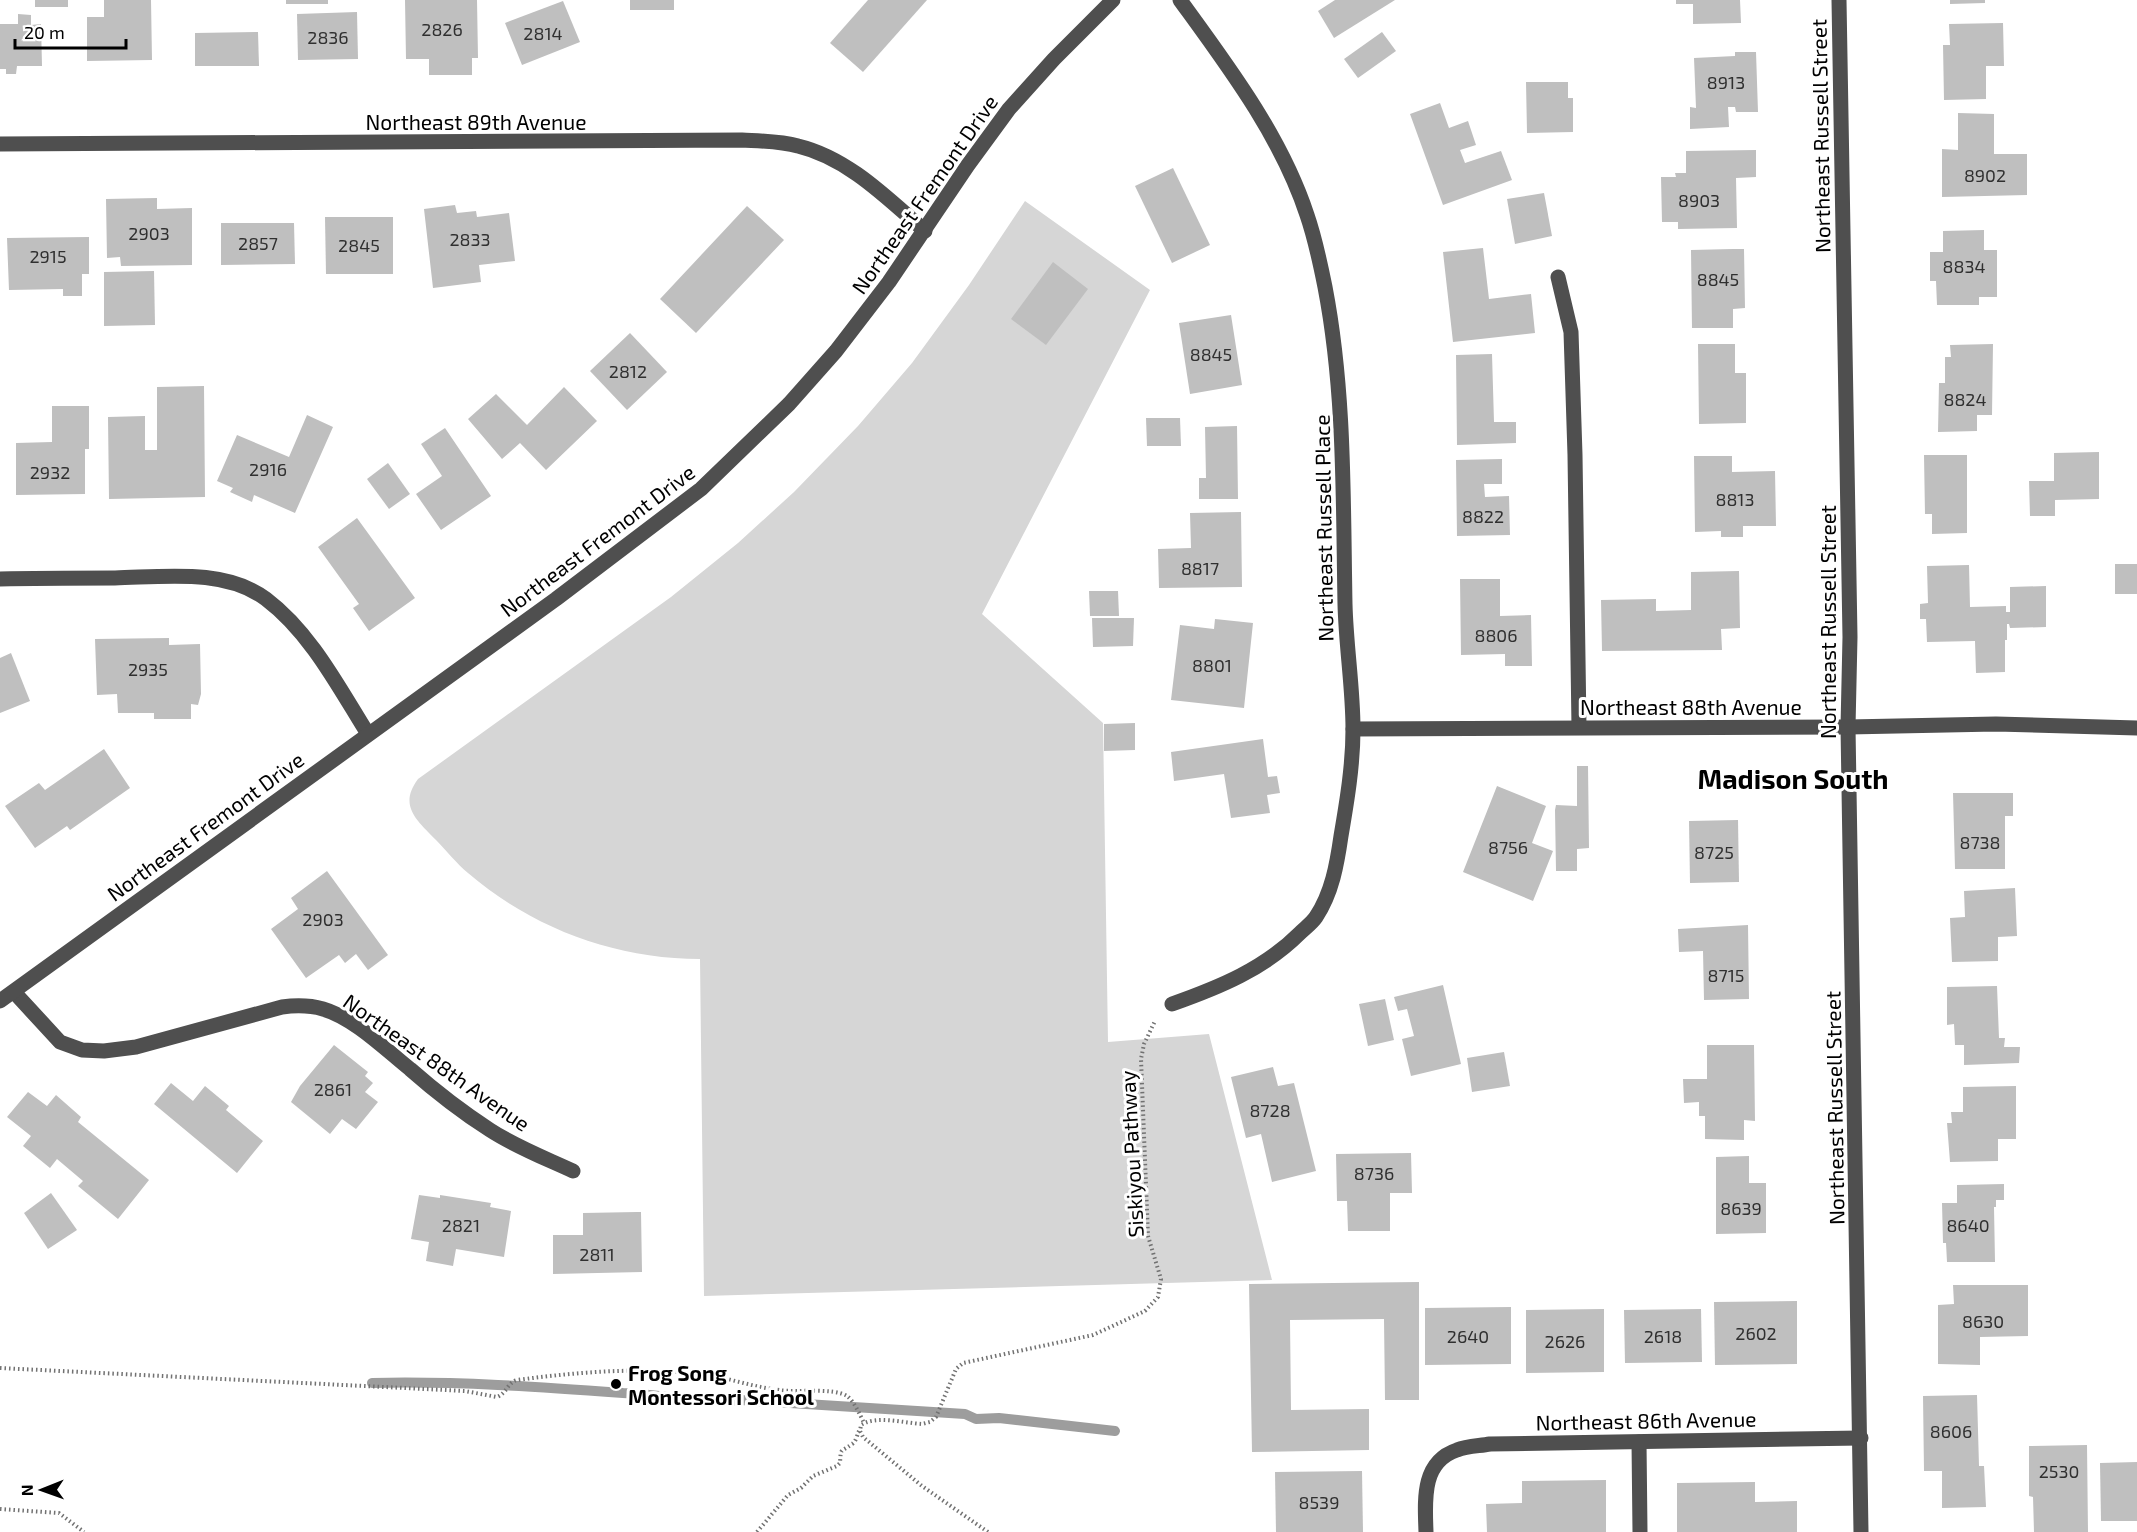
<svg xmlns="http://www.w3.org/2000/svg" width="2137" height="1532" font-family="'Exo 2',sans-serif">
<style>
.green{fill:#d6d6d6}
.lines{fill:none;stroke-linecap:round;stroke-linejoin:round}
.stream{stroke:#9d9d9d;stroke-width:10}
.building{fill:#bfbfbf}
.path{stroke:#717171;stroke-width:4;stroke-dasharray:1.5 3;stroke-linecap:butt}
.minor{stroke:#4f4f4f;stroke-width:15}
.poi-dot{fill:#000;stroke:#fff;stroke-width:2}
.labels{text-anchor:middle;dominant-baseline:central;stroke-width:6;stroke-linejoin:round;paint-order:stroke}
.number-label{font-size:18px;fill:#303030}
.street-label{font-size:21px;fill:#000;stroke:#fff}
.poi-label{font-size:21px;font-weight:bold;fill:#000;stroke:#fff;text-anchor:start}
.district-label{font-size:27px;font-weight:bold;fill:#000;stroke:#fff}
</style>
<rect width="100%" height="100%" fill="#fff"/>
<path class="green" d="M1025 201 1150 290 982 614 1103 723 1108 1042 1209 1034 1272 1280 704 1296 700 959C615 959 532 928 468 873 456 863 447 851 436 840 417 820 398 806 418 779L671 597 738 543 794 492 858 426 912 363 969 285Z"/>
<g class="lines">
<path class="stream" d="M372 1383C456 1381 540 1387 623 1393 663 1395 703 1403 742 1400L965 1414 976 1419 999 1418 1115 1431"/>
</g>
<g class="building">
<rect x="35" y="0" width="33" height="7"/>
<path d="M104 0H151L152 60 87 61V17H104Z"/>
<rect x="286" y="0" width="42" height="4"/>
<path d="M405 0H477L478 58H472V75H429V59H406Z"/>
<rect x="630" y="0" width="44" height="10"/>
<path d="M868 0H927L863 72 830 43Z"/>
<path d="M1335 0H1395L1334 38 1318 11Z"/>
<path d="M1676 0H1740L1741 23 1693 24V4H1676Z"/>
<path d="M1950 0H1985V3L1950 4Z"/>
<path d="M563 1 580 42 522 65 505 23Z"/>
<path d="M357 12 358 59 298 60 297 14Z"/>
<path d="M18 14 31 15V25L41 24 42 66H17L16 74H6V69H0V24H18Z"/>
<path d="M2003 23 2004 66H1986V99L1944 100 1943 45H1950L1949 24Z"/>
<path d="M258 32 259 66H195V33Z"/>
<path d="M1382 32 1396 51 1358 78 1344 59Z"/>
<path d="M1735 52H1756L1758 112H1736L1735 107H1728L1729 127 1690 129V107L1696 108 1694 58 1735 56Z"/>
<path d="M1526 82H1568V98H1573V132L1527 133Z"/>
<path d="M1440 103 1449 128 1468 121 1476 145 1460 150 1465 163 1501 151 1512 180 1443 205 1410 114Z"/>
<path d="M1958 113 1994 114V154H2027V195L1942 197V149L1958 150Z"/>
<path d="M1756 150V177L1736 178 1737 228 1678 229V222H1662L1661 177H1676L1675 173H1686V151Z"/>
<path d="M1173 168 1210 245 1172 263 1135 186Z"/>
<path d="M1544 193 1552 236 1515 244 1507 199Z"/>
<path d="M157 198V209L192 208V265L121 266 120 257 107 258 106 199Z"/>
<path d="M455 205 457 213 476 211 477 217 509 213 515 261 479 265 481 282 433 288 424 209Z"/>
<path d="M747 206 784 240 696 333 660 299Z"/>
<path d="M325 217H393V274H326Z"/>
<path d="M221 223H294L295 264 221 265Z"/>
<path d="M1984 230V250H1997V297H1979V305H1937L1936 281H1930V252H1943V231Z"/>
<path d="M89 237V274H82V296H63V289L9 290 7 238Z"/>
<path d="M1483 248 1489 299 1531 294 1535 333 1453 342 1443 252Z"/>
<path d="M1733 249H1744L1745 308 1733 309V328H1692L1691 250Z"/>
<path d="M1053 262 1088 289 1046 345 1011 319Z"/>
<path d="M154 271 155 325 104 326V272Z"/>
<path d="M1231 315 1242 385 1190 394 1179 323Z"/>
<path d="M630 333 667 372 627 410 590 371Z"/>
<path d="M1698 344H1735V373H1746V423L1699 424Z"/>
<path d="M1993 344 1992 415H1977V431L1938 432 1939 383H1945V357H1951L1950 345Z"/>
<path d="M1492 354 1494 422H1516V443L1457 445 1456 355Z"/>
<path d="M204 386 205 497 109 499 108 417 145 416V450H157V387Z"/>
<path d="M564 387 597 421 546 470 520 443 502 459 468 419 496 394 527 425Z"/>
<path d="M52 406H89V449H85V494L16 495V443L52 442Z"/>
<path d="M307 415 333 427 295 513 254 495 252 502 230 492 233 488 217 481 237 435 289 457Z"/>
<path d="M1146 418H1180L1181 446H1147Z"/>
<path d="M1237 426 1238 499H1199V478H1206L1205 427Z"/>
<path d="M445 428 491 496 441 530 416 494 442 476 421 444Z"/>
<path d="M2099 452V499L2055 500V516H2030L2029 481H2054V453Z"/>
<path d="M1924 455H1967V533L1932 534V514H1925Z"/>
<path d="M1694 456H1732V472L1775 471 1776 526H1743V537H1721V531L1695 532Z"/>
<path d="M1502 459V484H1484L1485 497 1509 496 1510 535 1457 536 1456 460Z"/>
<path d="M388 463 410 494 389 509 367 479Z"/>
<path d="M1241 512 1242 587 1159 588 1158 549 1191 548 1190 513Z"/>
<path d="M357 518 415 598 369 631 353 608 359 604 318 547Z"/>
<rect x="2115" y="564" width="22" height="30"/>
<path d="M1969 565 1970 607 2006 606V612H2010V587L2046 586V627L2010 628 2009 624H2007V640H2005V672L1976 673 1975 641 1927 642 1926 619H1920V604L1928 603 1927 566Z"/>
<path d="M1739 571 1740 628 1721 629 1722 650 1602 651 1601 600 1656 599V611L1691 610V572Z"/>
<path d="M1460 579H1500V616L1531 615 1532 666H1505V654L1461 655Z"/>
<path d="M1089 591H1118L1119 616H1090Z"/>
<path d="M1092 618H1134L1133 646 1093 647Z"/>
<path d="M1215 619 1253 623 1244 708 1171 700 1180 625 1214 629Z"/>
<path d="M169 638V645L200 644 201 694 198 705 191 704V719H154V713H118L117 694 97 695 95 639Z"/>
<path d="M11 653 30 701 0 713V658Z"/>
<path d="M1135 723V750L1104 751V724Z"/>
<path d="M1263 739 1268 777 1277 776 1280 793 1267 795 1270 813 1231 818 1224 774 1174 781 1171 752Z"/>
<path d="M104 749 130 788 70 830 67 826 35 848 5 806 39 783 45 790Z"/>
<path d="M1577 766H1588L1589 848 1577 849V871H1556L1555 810 1556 805 1577 806Z"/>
<path d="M1497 786 1546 806 1532 843 1553 851 1533 901 1463 872Z"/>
<path d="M1953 793H2013V816H2005V869H1955Z"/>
<path d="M1738 820 1739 882 1690 883 1689 821Z"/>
<path d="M327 871 388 955 368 970 356 954 345 963 339 955 306 978 271 929 298 909 291 898Z"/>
<path d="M2015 888 2017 936 1998 937V961L1952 962 1950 918 1965 917 1964 891Z"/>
<path d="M1748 925 1749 999 1704 1000 1703 951 1679 952 1678 929Z"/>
<path d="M1443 985 1461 1064 1411 1076 1402 1039 1414 1036 1407 1009 1398 1011 1394 997Z"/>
<path d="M1997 986 1999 1038H2005L2004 1047H2020L2019 1063 1964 1065V1045H1955L1954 1024 1947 1025V987Z"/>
<path d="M1385 999 1394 1040 1368 1046 1359 1004Z"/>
<path d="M334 1045 368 1072 365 1076 373 1083 365 1092 378 1102 356 1129 342 1119 330 1134 291 1102 300 1086Z"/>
<path d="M1707 1045H1754L1755 1121 1744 1120V1140L1705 1139V1116H1699V1102L1684 1103 1683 1079H1707Z"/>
<path d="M1504 1052 1510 1086 1472 1092 1467 1058Z"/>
<path d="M1273 1067 1278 1086 1294 1083 1316 1171 1272 1182 1261 1134 1246 1138 1231 1077Z"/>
<path d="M171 1083 193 1101 205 1086 229 1106 226 1110 263 1141 237 1173 154 1104Z"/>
<path d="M2016 1086V1139H1998V1161L1950 1162 1947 1123H1952L1951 1112H1963V1087Z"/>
<path d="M28 1092 47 1106 56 1095 81 1117 78 1122 149 1180 118 1219 78 1186 83 1181 57 1159 50 1168 23 1146 31 1136 7 1117Z"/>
<path d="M1411 1153 1412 1193H1390V1231H1348L1347 1201H1337L1336 1154Z"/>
<path d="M1749 1156V1183H1766V1233L1716 1234V1157Z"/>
<path d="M2004 1184V1200H1996V1207H1994L1995 1262H1947L1946 1243H1943L1942 1203H1957V1185Z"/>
<path d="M51 1193 77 1230 48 1249 24 1213Z"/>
<path d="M419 1195 440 1198V1195L491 1203 490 1207 511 1211 504 1257 456 1249 453 1266 426 1261 429 1242 411 1239Z"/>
<path d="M637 1212H641L642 1272 553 1274V1235H583V1213Z"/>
<path d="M1419 1282V1400H1385L1384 1319 1290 1320 1291 1410 1369 1409V1450L1252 1452 1249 1284Z"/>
<path d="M1953 1285H2028V1336L1980 1337V1365L1938 1364V1305L1954 1304Z"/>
<path d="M1797 1301V1364L1715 1365 1714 1302Z"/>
<path d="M1511 1307V1364L1425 1365V1308Z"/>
<path d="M1604 1309V1372L1526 1373V1310Z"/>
<path d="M1701 1309 1702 1362 1625 1363 1624 1310Z"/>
<path d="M1977 1395 1979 1466H1984L1986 1507 1942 1508V1471H1924L1923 1396Z"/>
<path d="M2087 1445 2088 1532H2034L2033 1497 2029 1496V1446Z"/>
<path d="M2137 1462V1521H2101L2100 1463Z"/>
<path d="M1362 1471 1363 1532H1276L1275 1472Z"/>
<path d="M1606 1480V1532H1487L1486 1504 1522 1503V1481Z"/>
<path d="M1755 1482V1502L1797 1501V1532H1677V1483Z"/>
</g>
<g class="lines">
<g class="path">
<path d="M0 1368 465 1391 497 1397C507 1393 508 1382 517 1380 578 1372 638 1367 699 1374 727 1377 752 1387 779 1390 798 1393 832 1387 847 1396 854 1401 860 1415 864 1423"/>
<path d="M0 1509 59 1513 84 1532"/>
<path d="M757 1532 788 1495 801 1488 813 1476 837 1466 840 1463C841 1447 840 1453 852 1444 856 1442 857 1435 859 1431"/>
<path d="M988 1532 922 1486 863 1437 860 1431 861 1425C876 1415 904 1423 922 1424L930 1422 936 1417 956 1369 963 1363 1093 1335 1145 1311 1158 1297 1161 1279 1148 1236 1141 1059 1144 1044 1155 1021"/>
</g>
<g class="minor">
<path d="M1839 0 1850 637 1848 727 1861 1532"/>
<path d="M0 144 742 140C761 141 780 141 798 146 848 158 887 198 925 231"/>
<path d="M1558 277 1571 332 1575 455 1579 727"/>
<path d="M0 579C38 578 77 578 115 578 163 577 225 568 266 599 311 633 339 688 368 734"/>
<path d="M1353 729 1848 727 1996 724 2137 728"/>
<path d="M14 992 60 1042 82 1050 104 1051 136 1047 282 1007C297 1005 309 1005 323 1009 354 1018 385 1049 410 1069 435 1091 462 1112 490 1130 516 1147 545 1158 573 1171"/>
<path d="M0 1001 556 599 701 489 789 404 836 351 889 282 968 165 1009 109 1054 59 1113 0"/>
<path d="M1172 1004C1220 987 1264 969 1300 933 1305 928 1312 923 1316 917 1332 893 1337 864 1341 836 1347 801 1353 765 1353 729 1353 688 1346 646 1345 604 1343 498 1345 391 1325 287 1320 262 1315 238 1307 215 1281 136 1228 66 1180 0"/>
<path d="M1639 1442 1640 1532"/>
<path d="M1426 1532C1425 1501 1421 1462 1457 1450 1467 1446 1479 1446 1490 1444L1861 1438"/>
</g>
</g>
<circle class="poi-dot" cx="616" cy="1384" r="6"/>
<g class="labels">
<g class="number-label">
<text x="442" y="29">2826</text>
<text x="543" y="33">2814</text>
<text x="328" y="37">2836</text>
<text x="1726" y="82">8913</text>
<text x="1985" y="175">8902</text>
<text x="1699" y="200">8903</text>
<text x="149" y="233">2903</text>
<text x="470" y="239">2833</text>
<text x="258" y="243">2857</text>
<text x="359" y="245">2845</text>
<text x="48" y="256">2915</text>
<text x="1964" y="266">8834</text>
<text x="1718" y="279">8845</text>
<text x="1211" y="354">8845</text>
<text x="628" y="371">2812</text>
<text x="1965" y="399">8824</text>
<text x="268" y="469">2916</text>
<text x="50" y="472">2932</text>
<text x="1735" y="499">8813</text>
<text x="1483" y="516">8822</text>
<text x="1200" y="568">8817</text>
<text x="1496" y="635">8806</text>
<text x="1212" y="665">8801</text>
<text x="148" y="669">2935</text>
<text x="1980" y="842">8738</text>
<text x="1508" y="847">8756</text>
<text x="1714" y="852">8725</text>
<text x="323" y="919">2903</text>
<text x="1726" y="975">8715</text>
<text x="333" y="1089">2861</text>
<text x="1270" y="1110">8728</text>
<text x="1374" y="1173">8736</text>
<text x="1741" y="1208">8639</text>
<text x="461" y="1225">2821</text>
<text x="1968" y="1225">8640</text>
<text x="597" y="1254">2811</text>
<text x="1983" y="1321">8630</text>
<text x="1756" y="1333">2602</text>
<text x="1468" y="1336">2640</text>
<text x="1663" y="1336">2618</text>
<text x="1565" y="1341">2626</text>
<text x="1951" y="1431">8606</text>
<text x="2059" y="1471">2530</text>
<text x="1319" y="1502">8539</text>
</g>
<g class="street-label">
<text x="476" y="121">Northeast 89th Avenue</text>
<text transform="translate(1820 136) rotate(-91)">Northeast Russell Street</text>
<text transform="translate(924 194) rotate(-55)">Northeast Fremont Drive</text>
<text transform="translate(1323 528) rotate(-91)">Northeast Russell Place</text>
<text transform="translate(597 540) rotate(-37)">Northeast Fremont Drive</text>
<text transform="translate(1827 622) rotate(-90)">Northeast Russell Street</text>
<text x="1691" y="706">Northeast 88th Avenue</text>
<text transform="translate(205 826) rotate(-36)">Northeast Fremont Drive</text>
<text transform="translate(437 1062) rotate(35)">Northeast 88th Avenue</text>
<text transform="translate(1834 1108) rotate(-91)">Northeast Russell Street</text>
<text transform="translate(1131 1154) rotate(-93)">Siskiyou Pathway</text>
<text transform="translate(1646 1420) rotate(-1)">Northeast 86th Avenue</text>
</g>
<g class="poi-label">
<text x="628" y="1372">Frog Song<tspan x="628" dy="24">Montessori School</tspan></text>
</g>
<g class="district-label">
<text x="1793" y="778">Madison South</text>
</g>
</g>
<g transform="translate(42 1490) rotate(269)" stroke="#ffffff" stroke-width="4.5" paint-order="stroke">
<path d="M0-4.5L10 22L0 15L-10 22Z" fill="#000000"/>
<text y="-9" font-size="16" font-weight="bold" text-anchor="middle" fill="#000000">N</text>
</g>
<path d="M15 39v9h111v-9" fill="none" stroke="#000000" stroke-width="3"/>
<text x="24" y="39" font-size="18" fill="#000000" stroke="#ffffff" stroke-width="4.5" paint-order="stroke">20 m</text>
</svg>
